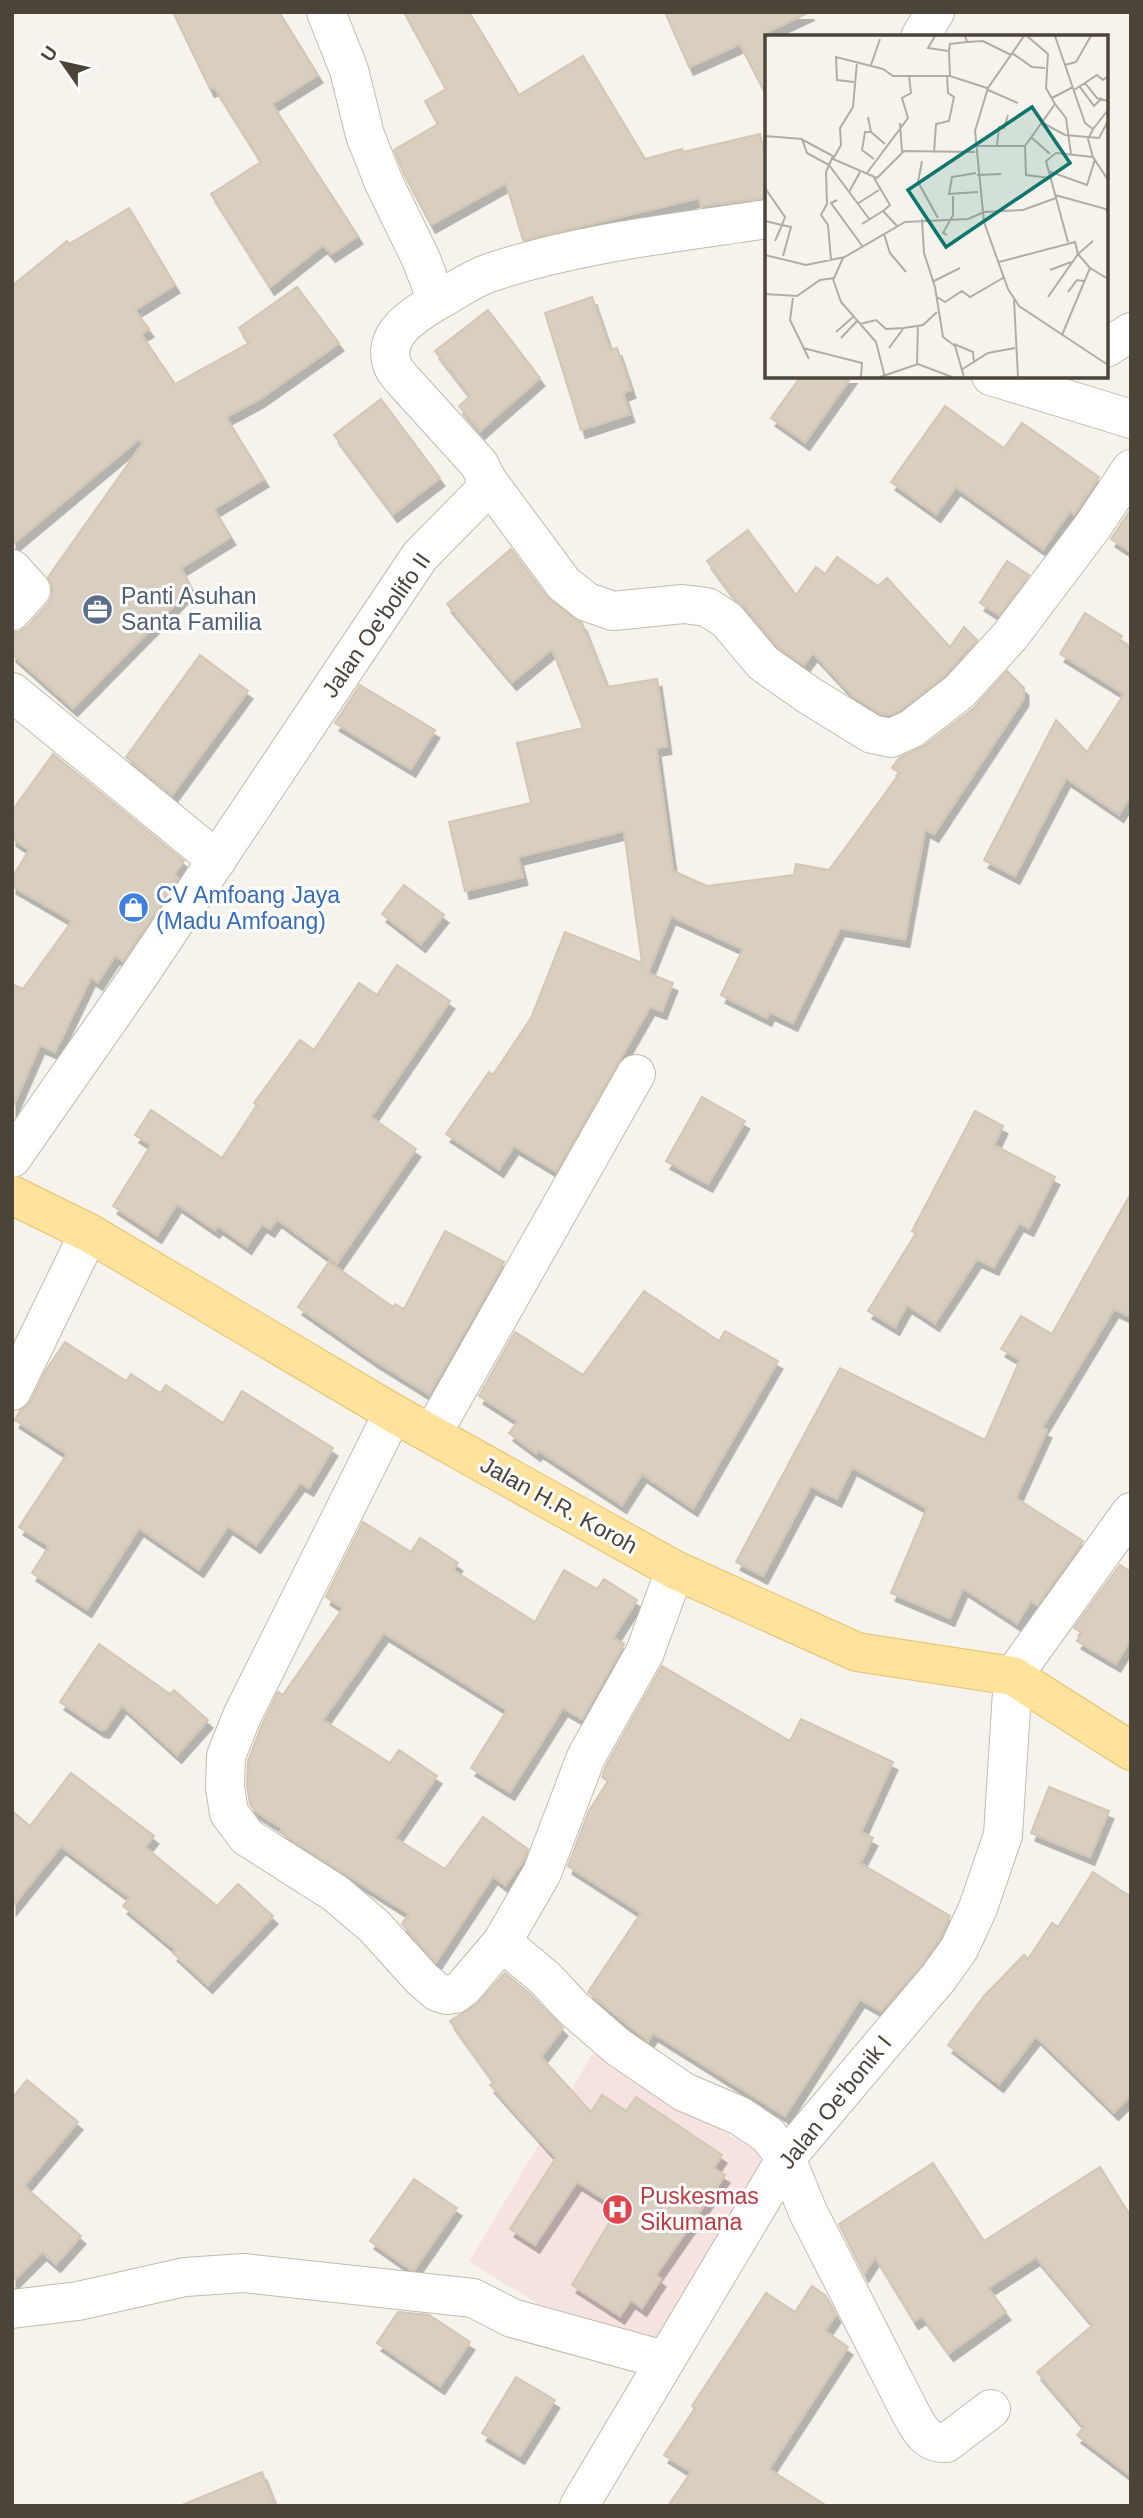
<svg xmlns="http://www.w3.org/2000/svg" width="1143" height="2518" font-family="Arial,sans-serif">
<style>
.medical{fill:#f6e3e0}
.building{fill:#d8cfc1;stroke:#d3c7b4;stroke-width:2;filter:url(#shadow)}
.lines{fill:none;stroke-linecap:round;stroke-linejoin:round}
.minor-casing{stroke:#c2bbae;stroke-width:40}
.major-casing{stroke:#e6c16a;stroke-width:40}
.minor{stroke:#fff;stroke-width:38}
.major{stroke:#ffe39c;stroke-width:38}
.labels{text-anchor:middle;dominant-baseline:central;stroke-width:6;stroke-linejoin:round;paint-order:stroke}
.service-label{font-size:23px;fill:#4e5e75;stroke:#fff;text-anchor:start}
.street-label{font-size:23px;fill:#4b4439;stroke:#fff}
.shop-label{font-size:23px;fill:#366cbe;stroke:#fff;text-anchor:start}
.health-label{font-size:23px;fill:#be3a42;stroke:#fff;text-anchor:start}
.inset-road{fill:none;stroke:#b2ada4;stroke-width:2}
.view{fill:#0f766e;fill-opacity:0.15;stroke:#0f766e;stroke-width:3.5}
.inset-edge{fill:none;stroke:#4b4439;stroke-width:3.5}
</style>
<defs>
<filter id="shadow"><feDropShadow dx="4.5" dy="8" stdDeviation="0" flood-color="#0004"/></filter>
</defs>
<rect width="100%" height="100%" fill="#f6f3ec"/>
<path class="medical" d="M593 2053 766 2157 640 2365 469 2262Z"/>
<g class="building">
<path d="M173 12H279L318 75 272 104 358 236 331 254 323 245 270 287 211 194 261 162 214 87 210 89Z"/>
<path d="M404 12H469L519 95 583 56 645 159 682 149 683 152 760 134 767 166V198L701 206 699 198 523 240 506 183 431 225 404 174 394 150 438 124 425 101 446 89Z"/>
<path d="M665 12H810L767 32V97L740 44 689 67Z"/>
<path d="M129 208 175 285 135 310 149 329 141 334 175 384 249 343 239 328 297 287 339 343 260 399 226 417 264 479 214 509 231 537 181 568 191 588 73 708 12 654V632H19L28 626 48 604 52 595V585L48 577 143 443 139 439 12 545V286L67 241 69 244Z"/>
<path d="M592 297 610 350 617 348 631 390 623 393 630 414 581 430 545 313Z"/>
<path d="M488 310 540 378 480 431 459 406 470 396 435 351Z"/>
<path d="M801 376H852L805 442 771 418Z"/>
<path d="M381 399 440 478 393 514 334 435Z"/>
<path d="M945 406 1004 448 1022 423 1099 477 1074 514 1070 511 1043 549 956 487 936 514 891 482Z"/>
<path d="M1131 509V552L1111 539Z"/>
<path d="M748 530 796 595 816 567 825 574 837 557 878 586 887 578 950 647 964 627 977 640 945 675 900 710 889 715 880 713 854 697 813 653 804 665 778 647 744 606 736 600 707 561Z"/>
<path d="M511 549 547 597 582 623 607 687 657 679 667 746 656 748 673 871 707 886 794 875 796 864 829 870 900 773 892 768 899 758 924 746 974 708 1007 671 1024 688V698L934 834 925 829 905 939 840 928 793 1023 770 1012 767 1018 721 995 743 949 671 916 648 973 673 983 662 1011 650 1007 556 1171 514 1146 499 1169 446 1134 489 1072 493 1075 531 1018 565 932 642 963 624 831 518 857 523 877 465 891 449 822 531 803 517 743 583 728 552 649 512 682 447 604Z"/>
<path d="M1007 561 1029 575 999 615 980 603Z"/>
<path d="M1085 613 1122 636 1119 640 1131 648V796L1119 814 1066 778 1015 876 984 860 1056 720 1087 752 1124 694 1060 654Z"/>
<path d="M200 655 248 691 172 795 126 757Z"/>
<path d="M360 685 435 730 411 769 335 723Z"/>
<path d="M53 754 184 861 174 875 178 878 123 961 115 956 98 982 91 977 55 1052 40 1045 12 1109V984L23 989 72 921 12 886V878L29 850 12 838V811Z"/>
<path d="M404 885 444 915 421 944 382 914Z"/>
<path d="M397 965 450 1001 371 1117 416 1149 337 1263 277 1219 270 1229 262 1224 247 1246 218 1226 215 1230 177 1204 157 1235 113 1206 151 1145 135 1135 151 1110 222 1158 257 1105 254 1103 300 1040 314 1050 359 983 377 995Z"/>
<path d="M702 1097 745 1121 708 1184 666 1161Z"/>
<path d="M975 1111 1003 1126 994 1145 1055 1177 1029 1228 1019 1223 994 1267 977 1259 935 1323 907 1305 895 1327 868 1311 916 1233 912 1231Z"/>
<path d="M1131 1193V1317L1114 1309 1042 1428 1047 1430 1016 1498 1083 1541 1037 1605 1031 1601 1017 1623 963 1588 950 1618 891 1593 927 1508 852 1467 837 1499 811 1486 763 1576 736 1562 840 1368 985 1440 1020 1360 1001 1349 1021 1316 1052 1334Z"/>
<path d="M445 1231 504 1262 429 1394 374 1360 298 1307 329 1262 393 1307 395 1304 404 1309Z"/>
<path d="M644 1291 719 1341 725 1331 778 1361 693 1508 642 1474 622 1505 538 1450 536 1453 509 1433 518 1421 479 1396 515 1332 583 1375Z"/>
<path d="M65 1342 126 1381 131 1374 160 1393 166 1385 223 1423 242 1391 333 1448 309 1488 300 1483 256 1545 228 1526 199 1569 139 1528 87 1609 32 1573 49 1546 19 1527 67 1454 15 1420 20 1411 31 1401 46 1370Z"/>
<path d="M363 1522 411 1552 420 1538 458 1563 453 1570 535 1622 564 1570 597 1589 604 1579 637 1600 613 1638 624 1644 582 1719 563 1708 510 1792 471 1768 507 1710 384 1633 323 1720 390 1763 399 1750 437 1776 395 1838 445 1869 483 1817 528 1849 524 1860 505 1885 493 1876 436 1962 402 1924 409 1914 280 1832 283 1829 255 1811 250 1804 247 1786 248 1761 262 1725 278 1692 283 1695 343 1608 326 1597Z"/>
<path d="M1120 1565 1131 1572V1639L1116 1664 1077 1641 1082 1633 1074 1628Z"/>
<path d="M99 1644 170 1694 174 1690 208 1720 177 1755 122 1705 105 1730 100 1729 60 1702Z"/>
<path d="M662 1666 790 1741 801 1719 893 1762 861 1832 873 1838 860 1863 950 1916 940 1938 922 1964 881 2011 860 1999 785 2116 653 2033 648 2041 588 1992 641 1913 568 1866 589 1811 608 1781 602 1777 606 1766Z"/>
<path d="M71 1773 154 1836 145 1847 217 1906 238 1884 273 1916 208 1985 173 1953 176 1950 123 1906 130 1898 61 1846 12 1907V1811L30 1826Z"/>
<path d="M1049 1787 1109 1811 1090 1857 1031 1833Z"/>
<path d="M1093 1872 1131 1897V2095L1114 2112 1036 2036 999 2084 948 2045 984 1996 1024 1955 1028 1959 1052 1923 1058 1927Z"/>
<path d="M505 1973 530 1994 563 2028 541 2057 591 2112 602 2095 626 2111 636 2097 722 2155 714 2168 725 2175 656 2275 661 2279 642 2308 631 2300 620 2316 572 2285 618 2208 577 2182 535 2245 510 2229 556 2158 490 2085 494 2082 450 2021 477 2004Z"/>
<path d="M27 2080 78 2122 24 2186 81 2236 56 2264 42 2252 12 2282V2098Z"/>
<path d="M933 2163 984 2241 1100 2167 1131 2217V2476L1077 2435 1084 2427 1037 2372 1093 2325 1036 2257 988 2288 1006 2312 949 2353 922 2316 914 2321 875 2257 864 2274 839 2224Z"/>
<path d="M414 2179 457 2208 414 2270 410 2269 370 2241Z"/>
<path d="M812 2286 826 2296 836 2315 825 2331 848 2347 769 2469 827 2506H668L691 2472 664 2455 695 2408 692 2406 766 2293 795 2312Z"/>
<path d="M398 2312 429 2315 470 2342 440 2386 377 2343Z"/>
<path d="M516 2377 555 2400 520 2456 482 2433Z"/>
<path d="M262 2472 275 2506H182V2505Z"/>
</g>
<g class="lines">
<defs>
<g id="minor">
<path d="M920 37 935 12"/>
<path d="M437 301C454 292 471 279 489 273 578 243 674 233 767 219"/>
<path d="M1106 348 1131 332"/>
<path d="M991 376 1131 419"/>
<path d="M487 480 564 584 587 602 613 611 683 604 707 607 727 620 763 663 810 696 872 734 891 738 911 729 960 691 1010 636 1093 526 1131 469"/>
<path d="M12 569 31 590 12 611"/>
<path d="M12 692 217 860"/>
<path d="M12 1158 136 980 420 556 481 494 487 480 479 464 401 378C398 374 393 369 392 364 382 333 416 314 437 301L421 259 384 183 365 135 349 70 326 12"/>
<path d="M12 1391 89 1233"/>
<path d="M393 1413 242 1716 226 1756 225 1787 229 1813 247 1837 335 1893 374 1926 422 1979 437 1992 447 1995 455 1994 464 1987 502 1942 542 1873 586 1757 645 1652 675 1570"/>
<path d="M432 1434 636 1074"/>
<path d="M502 1942 545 1978 573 2008 618 2047 684 2092 740 2116 768 2135 786 2158 808 2212 909 2410C918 2426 925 2444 946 2443L991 2409"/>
<path d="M12 2309 78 2301 185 2277 244 2273 473 2298 512 2318 664 2360"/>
<path d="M579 2506 786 2158 939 1977 959 1949 978 1908 1003 1835 1013 1676 1131 1512"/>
</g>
<path id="major" d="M12 1195 89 1233 393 1413 675 1570 857 1652 1013 1676 1131 1751"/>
</defs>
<use href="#minor" class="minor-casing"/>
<use href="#major" class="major-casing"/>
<use href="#minor" class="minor"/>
<use href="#major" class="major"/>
</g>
<defs>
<symbol id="office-disc" viewBox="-11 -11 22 22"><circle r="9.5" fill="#5c6f8a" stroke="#fff"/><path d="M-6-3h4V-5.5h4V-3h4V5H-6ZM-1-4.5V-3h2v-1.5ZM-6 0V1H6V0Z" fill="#fff"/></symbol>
<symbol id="shop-disc" viewBox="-11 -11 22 22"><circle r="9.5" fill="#3f7fe0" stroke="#fff"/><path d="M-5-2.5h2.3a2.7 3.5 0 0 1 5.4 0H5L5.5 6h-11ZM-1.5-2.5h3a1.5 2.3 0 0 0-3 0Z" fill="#fff"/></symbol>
<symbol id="hospital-disc" viewBox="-11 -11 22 22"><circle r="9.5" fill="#e0444e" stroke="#fff"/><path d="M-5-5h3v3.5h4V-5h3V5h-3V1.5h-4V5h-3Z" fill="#fff"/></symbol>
</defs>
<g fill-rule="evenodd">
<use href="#office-disc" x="80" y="592" width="35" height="35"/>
<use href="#shop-disc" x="116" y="890" width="35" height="35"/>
<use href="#hospital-disc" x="600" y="2192" width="35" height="35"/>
</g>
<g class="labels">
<g class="service-label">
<text x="121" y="596">Panti Asuhan<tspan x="121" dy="26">Santa Familia</tspan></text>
</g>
<g class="street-label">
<text transform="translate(376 625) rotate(-55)">Jalan Oe'bolifo II</text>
<text transform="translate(559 1505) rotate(29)">Jalan H.R. Koroh</text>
<text transform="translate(835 2102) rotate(-51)">Jalan Oe'bonik I</text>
</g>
<g class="shop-label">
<text x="156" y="895">CV Amfoang Jaya<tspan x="156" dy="26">(Madu Amfoang)</tspan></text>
</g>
<g class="health-label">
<text x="640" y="2196">Puskesmas<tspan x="640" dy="26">Sikumana</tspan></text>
</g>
</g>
<g transform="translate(765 35)">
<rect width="343" height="343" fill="#f6f3ec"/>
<path class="inset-road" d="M170 1 163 13 184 16 185 41M259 1 223 53 210 96 219 187 243 254 254 271 343 330M290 1 320 88 328 94 323 104 328 122 343 145M202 7 218 6 246 20M184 16 185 9 202 7 200 1M247 18 267 32 280 33M92 27 88 72 75 93 76 110 68 124 112 143 139 116 210 117M106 30 115 4M300 30 311 27 326 1M89 47 72 45 71 22 118 34 128 41H185L222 53M320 48 332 63 343 66M315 52 329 71 337 63M223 55 253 68M309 55 332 40 338 45 343 41M287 63 308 52M290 69 301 83 306 119M103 82 106 97 120 109M135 88 137 117M278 88 300 100 334 103 343 86M328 94 343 75M106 97H100L97 115 109 124M0 101 37 104 42 118 64 130 105 185M267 103 285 119M38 105 68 121 61 137 62 169 56 180 63 190 66 225M210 111H260L290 69 281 53 283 19 262 1M232 111 234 92 239 93 243 80M260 111 261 140 285 143M169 118 171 89 184 86 189 62 183 58 182 40M157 126 153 147 173 183M283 136 322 150 330 124M102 138 143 83 137 63 146 58 144 41M211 138 187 142 184 159 213 157M212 140 236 139M109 143 125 170 118 176 132 191M0 153 20 182 17 190 0 186M84 157 95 137M290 160 341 174 343 180M72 165 66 168 98 212M92 169 114 155M157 184 159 218 170 252 178 302 190 311 199 342M97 189 118 176M119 199 125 218 141 237M182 200 178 198 188 180V161M10 206 17 190 26 192 18 221M303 207 281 126 291 118 328 122M0 220 41 230 80 222M234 227 310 207 313 219 283 262M325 233 313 219 328 206M285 235 306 227M68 244 76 267 111 307 120 342M169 246 195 233M303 257 312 245 319 246M0 259 32 261 55 245 69 243 78 223 140 187 203 184 219 177 258 175 291 163M172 262 180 267 197 256 205 262 238 243M28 263 25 285 44 324M249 265 253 342M95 289 111 285 121 294 139 293 158 290 172 277M71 297 88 282M297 300 325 233 343 244M76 303 92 286M189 309 208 317 209 328M38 313 97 328 96 342M124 313 138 294M152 329 153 290M196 335 223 318 250 313M115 342 153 329 187 342"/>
<path class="view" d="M267 72 305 128 181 212 143 155Z"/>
<rect width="343" height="343" class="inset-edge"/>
</g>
<rect width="1143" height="2518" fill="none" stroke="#4b4439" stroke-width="28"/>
<g transform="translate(63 63) rotate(304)" stroke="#ffffff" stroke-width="5" paint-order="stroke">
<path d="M0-5L12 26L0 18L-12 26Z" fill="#4b4439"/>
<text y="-10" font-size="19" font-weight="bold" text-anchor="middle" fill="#4b4439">U</text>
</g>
</svg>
